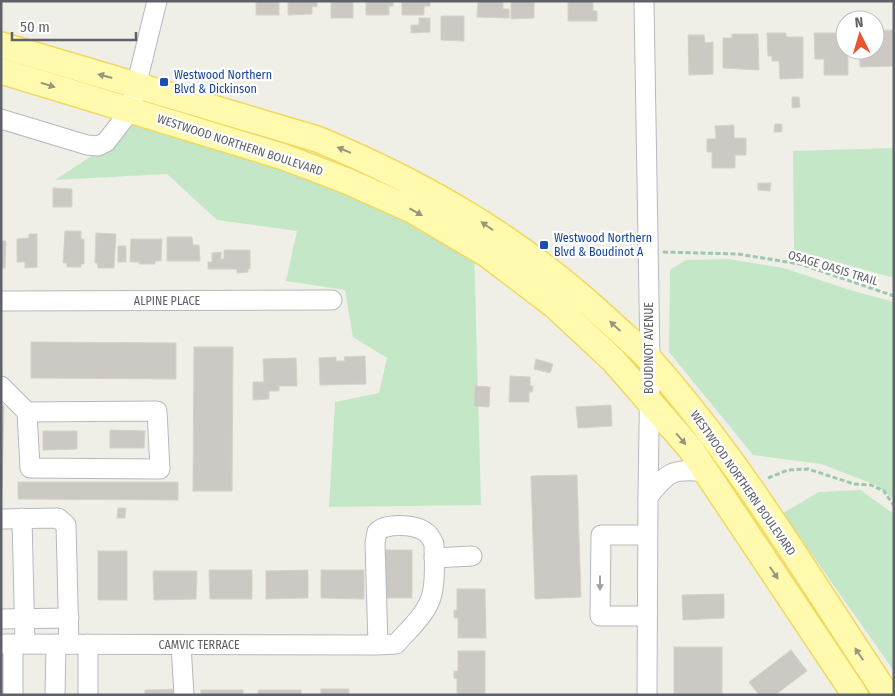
<svg xmlns="http://www.w3.org/2000/svg" width="895" height="696" font-family="'Fira Sans Condensed',sans-serif">
<style>
.green{fill:#c3e7c7}
.building{fill:#ccc9c4;stroke:#d5d2c5}
.lines{fill:none;stroke-linecap:round;stroke-linejoin:round}
.minor-casing{stroke:#b7b8bd;stroke-width:21}
.major-casing{stroke:#f2d85d;stroke-width:28}
.path{stroke:#9cc8ae;stroke-width:3;stroke-dasharray:5 2.5;stroke-linecap:butt}
.minor{stroke:#fff;stroke-width:19}
.major{stroke:#fffaad;stroke-width:25}
.oneway{fill:#969780}
.oneway2{fill:#9ea0a4}
.transit-dot{fill:#1a4fb4;stroke:#fff;stroke-width:2}
.labels{text-anchor:middle;dominant-baseline:central;stroke-width:4.5;stroke-linejoin:round;paint-order:stroke}
.transit-label{font-size:12px;fill:#164399;stroke:#fff;text-anchor:start}
.street-label{font-size:12px;fill:#5e6167;stroke:#fff}
</style>
<rect width="100%" height="100%" fill="#f0efe7"/>
<g class="green">
<path d="M122 121 295 171 474 247 481 505 329 507 335 402 379 393 387 358 353 337 345 290 286 281 297 231 217 220 167 174 55 180 111 143Z"/>
<path d="M894 148V278L794 250 793 151Z"/>
<path d="M729 259 784 268 850 290 894 302V499L876 485 821 464 753 455 669 352 670 270 686 260Z"/>
<path d="M860 490 894 514V671L783 513 819 492Z"/>
</g>
<g class="building">
<rect x="256" y="1" width="23" height="14"/>
<path d="M288 1H317V7L312 6V14L288 15Z"/>
<rect x="331" y="1" width="22" height="17"/>
<path d="M366 1H393V6H389V15H366Z"/>
<path d="M402 1H430V6H424V15H402Z"/>
<path d="M478 1H503V9H509V18L477 17Z"/>
<path d="M511 1H534V18L511 19Z"/>
<path d="M568 1H593V11H597V21H568Z"/>
<path d="M441 16H464V41L441 40Z"/>
<path d="M419 18H430V32L411 33V25H419Z"/>
<path d="M893 30V66L860 67V50H875V31Z"/>
<path d="M767 33H786V37H803V78L780 79 779 61H772V56H768Z"/>
<path d="M814 33H845V50H848V75H824V59H815Z"/>
<path d="M732 34H758L759 70 723 68V38H732Z"/>
<path d="M688 35H704L705 43 713 42V74L689 75Z"/>
<path d="M792 97H799L800 107 792 108Z"/>
<path d="M775 124H782V132H774Z"/>
<path d="M734 125V138H746V155H735V168H712V152H707V139H716L715 126Z"/>
<path d="M758 183H771L770 191 758 190Z"/>
<path d="M53 188 72 189V207H53Z"/>
<path d="M65 231H81V239H84V264H81V267H67V263H63Z"/>
<path d="M96 233 116 234 114 268H98L97 263H95Z"/>
<path d="M29 234H37V267L25 268V262H17V239L29 238Z"/>
<path d="M167 237H192L193 245H199L200 261H167Z"/>
<path d="M131 239H162L161 261H155V264H139V262H130Z"/>
<path d="M1 241H6L5 268H1Z"/>
<rect x="118" y="246" width="8" height="16"/>
<path d="M224 250H250V269H248V272L237 273V269H208V262H212V253L221 252V259H224Z"/>
<path d="M31 342 176 343V379L31 378Z"/>
<path d="M194 347H233L232 491H193Z"/>
<path d="M365 356 366 384 320 385 319 358 336 357V361H345L344 357Z"/>
<path d="M296 358 297 386H279V391H269V399L253 400V382H264L263 359Z"/>
<path d="M536 359 553 364 550 373 534 369Z"/>
<path d="M510 376 530 377V386H533L532 392H529V402H509Z"/>
<path d="M475 386 490 387 489 407 474 406Z"/>
<path d="M611 405 612 426 578 428 576 407Z"/>
<path d="M1 406H4L2 490H1Z"/>
<path d="M110 430 145 431 144 448H110Z"/>
<path d="M43 431H77V449L43 450Z"/>
<path d="M577 475 581 597 535 599 531 476Z"/>
<path d="M18 482H178V500L18 499Z"/>
<path d="M118 508H126L125 518H117Z"/>
<rect x="384" y="550" width="28" height="48"/>
<rect x="98" y="551" width="29" height="49"/>
<path d="M209 570H252V599H210Z"/>
<path d="M308 570V598L266 599V571Z"/>
<path d="M321 570H364V599L321 598Z"/>
<path d="M153 571H197L196 599 154 600Z"/>
<path d="M457 589H485L486 638H458V618H454V610H457Z"/>
<path d="M724 594V618L683 620 682 595Z"/>
<rect x="674" y="647" width="48" height="47"/>
<path d="M791 650 807 671 775 695H759L749 682Z"/>
<path d="M458 651H485V695H457V679L454 678V671H458Z"/>
<path d="M182 689V695H145V690Z"/>
<rect x="321" y="689" width="28" height="6"/>
<rect x="201" y="690" width="42" height="5"/>
<rect x="258" y="690" width="43" height="5"/>
</g>
<g class="lines">
<defs>
<g id="minor">
<path d="M644 1 650 360 648 497 647 695"/>
<path d="M1 119 87 145 98 146 106 142 130 111 157 1"/>
<path d="M1 301 332 300"/>
<path d="M1 386 27 412 30 468 160 469 157 411 27 412"/>
<path d="M648 497C668 472 672 468 705 472"/>
<path d="M22 518 25 644"/>
<path d="M1 519 58 518 66 525 69 644"/>
<path d="M647 535H601L600 616H647"/>
<path d="M434 558 472 556"/>
<path d="M1 619 69 618"/>
<path d="M1 644 378 645 396 644C408 630 428 613 432 594 436 578 434 560 434 544 432 539 429 534 424 531 413 524 385 523 377 532L375 543 378 645"/>
<path d="M13 644V695"/>
<path d="M88 644V695"/>
<path d="M181 645 184 695"/>
<path d="M55 695 56 644"/>
</g>
<g id="major">
<path d="M1 45 317 139C428 185 525 242 613 325 626 337 640 348 651 361 742 463 811 582 887 695"/>
<path d="M1 71 284 157 347 181 412 210 488 255 555 306 613 360 690 448 855 695"/>
</g>
</defs>
<use href="#minor" class="minor-casing"/>
<use href="#major" class="major-casing"/>
<g class="path">
<path d="M663 252 738 254 800 264 894 296"/>
<path d="M768 478 788 470 808 469 854 484 871 485 884 491 894 506"/>
</g>
<use href="#minor" class="minor"/>
<use href="#major" class="major"/>
</g>
<defs><path id="oneway-solid" d="M-6-.8H1V-3.2L6.5 0L1 3.2V.8H-6Z" transform="scale(1.25)"/></defs>
<g class="oneway">
<use href="#oneway-solid" transform="translate(105 76) rotate(-165)"/>
<use href="#oneway-solid" transform="translate(48 85) rotate(17)"/>
<use href="#oneway-solid" transform="translate(344 150) rotate(-157)"/>
<use href="#oneway-solid" transform="translate(416 212) rotate(29)"/>
<use href="#oneway-solid" transform="translate(487 226) rotate(-145)"/>
<use href="#oneway-solid" transform="translate(615 326) rotate(-137)"/>
<use href="#oneway-solid" transform="translate(681 439) rotate(49)"/>
<use href="#oneway-solid" transform="translate(774 573) rotate(56)"/>
<use href="#oneway-solid" transform="translate(859 654) rotate(-124)"/>
</g>
<use class="oneway2" href="#oneway-solid" transform="translate(600 583) rotate(90)"/>
<g class="transit-dot">
<rect x="159" y="77" width="10" height="10" rx="2.5"/>
<rect x="539" y="240" width="10" height="10" rx="2.5"/>
</g>
<g class="labels">
<g class="transit-label">
<text x="174" y="75">Westwood Northern<tspan x="174" dy="14">Blvd &amp; Dickinson</tspan></text>
<text x="554" y="238">Westwood Northern<tspan x="554" dy="14">Blvd &amp; Boudinot A</tspan></text>
</g>
<g class="street-label">
<text transform="translate(240 145) rotate(18)">WESTWOOD NORTHERN BOULEVARD</text>
<text transform="translate(833 268) rotate(17)">OSAGE OASIS TRAIL</text>
<text x="167" y="301">ALPINE PLACE</text>
<text transform="translate(649 348) rotate(-90)">BOUDINOT AVENUE</text>
<text transform="translate(743 483) rotate(55)">WESTWOOD NORTHERN BOULEVARD</text>
<text x="199" y="645">CAMVIC TERRACE</text>
</g>
</g>
<rect width="895" height="696" fill="none" stroke="#5e6167" stroke-width="5"/>
<g transform="translate(860 35) rotate(355)"><circle r="24" fill="#ffffff" stroke="#bfc0c2"/>
<path d="M0-4L9 19L0 12L-9 19Z" fill="#ea5332"/>
<text y="-8" font-size="14" font-weight="bold" text-anchor="middle" fill="#5e6167">N</text>
</g>
<path d="M12 32v8h124v-8" fill="none" stroke="#5e6167" stroke-width="2.5"/>
<text x="20" y="32" font-size="15" fill="#5e6167" stroke="#ffffff" stroke-width="4" paint-order="stroke">50 m</text>
</svg>
